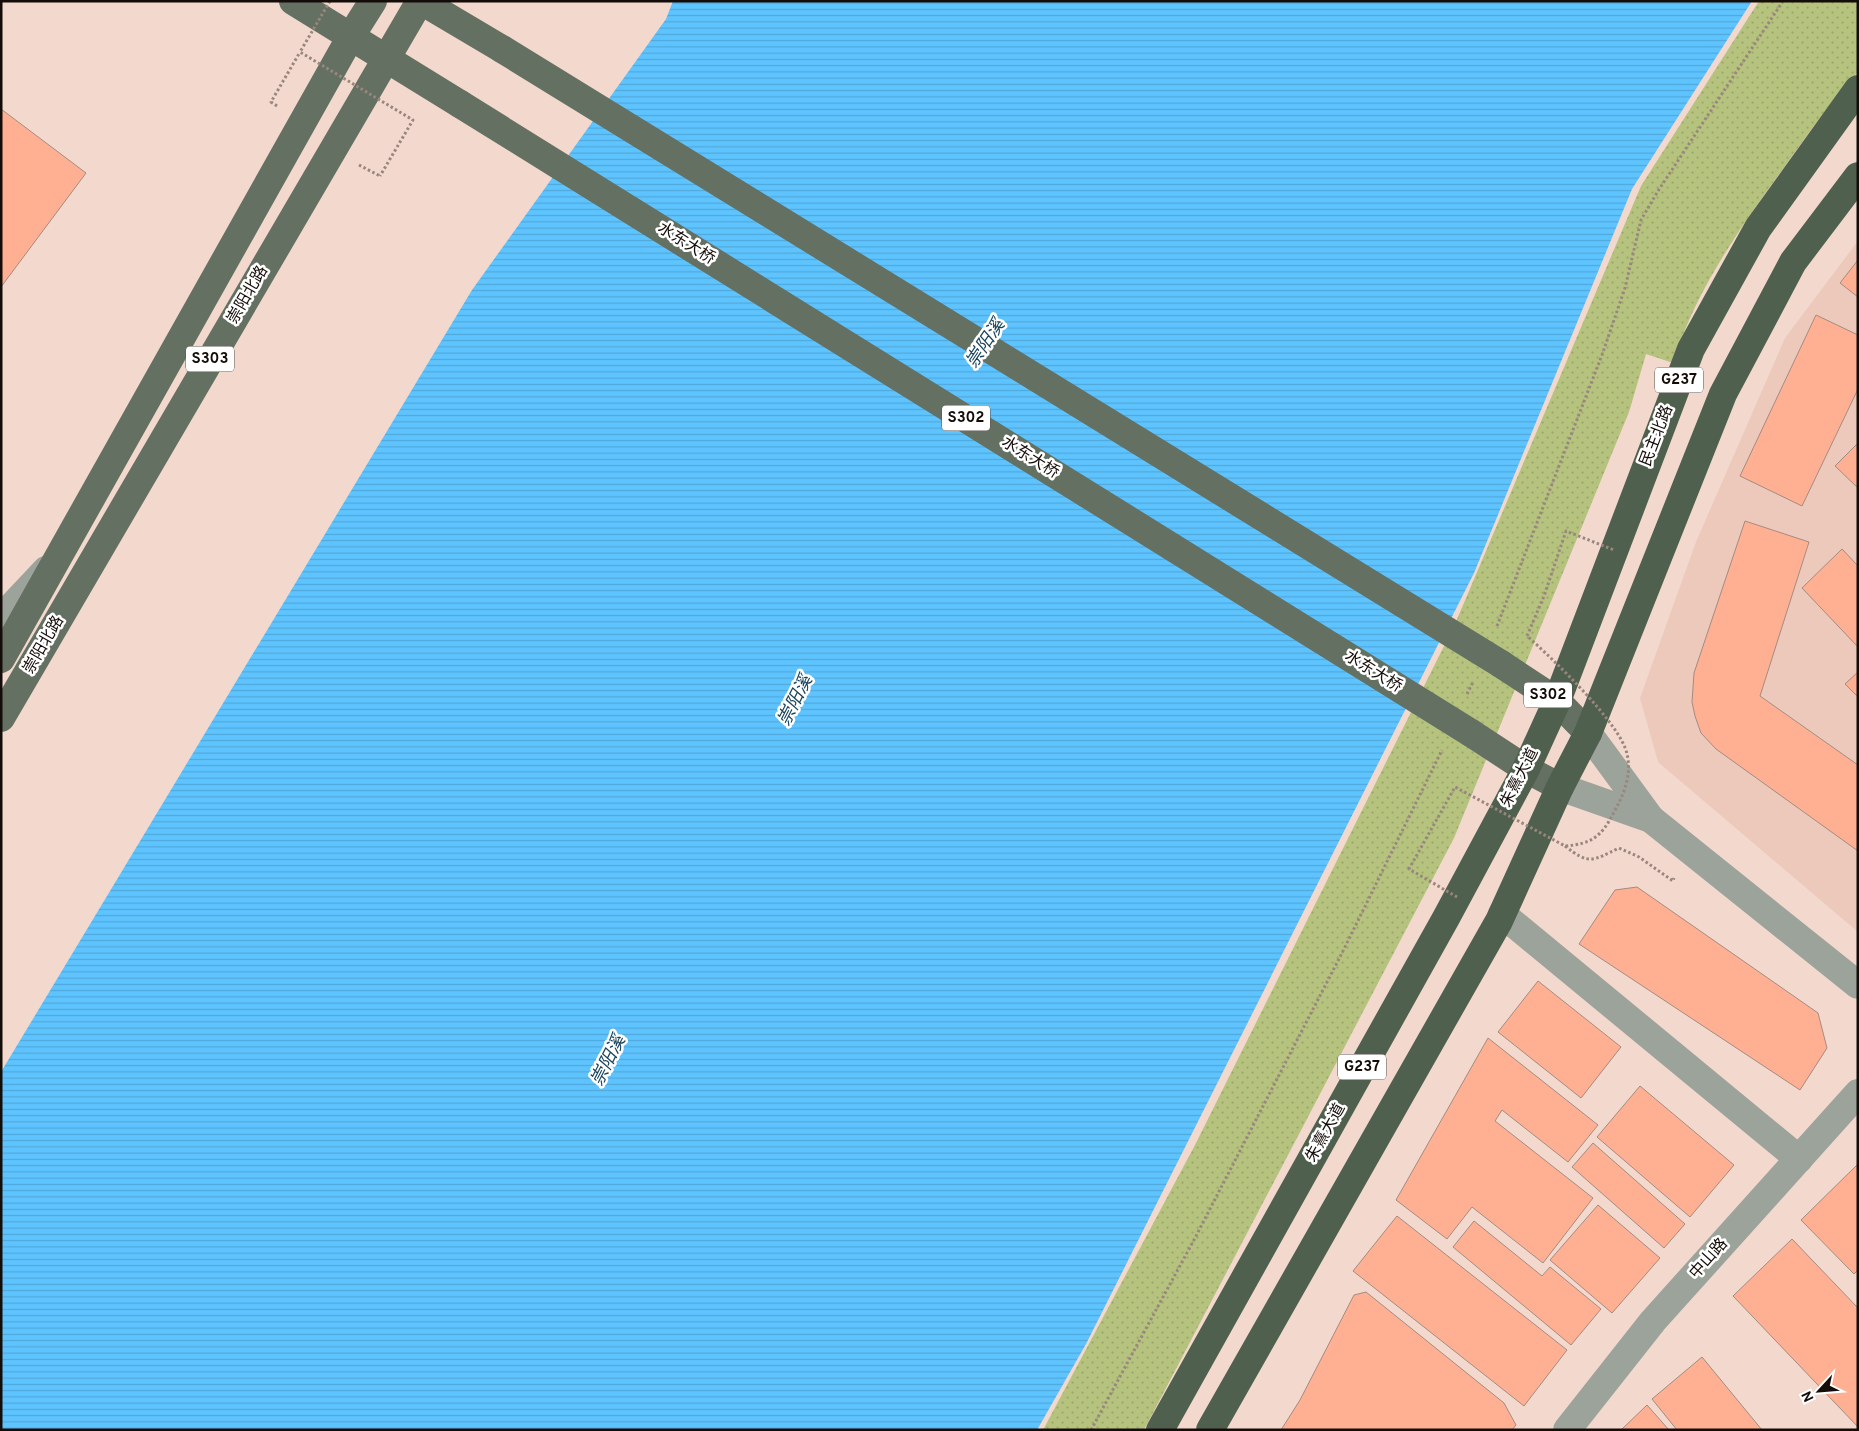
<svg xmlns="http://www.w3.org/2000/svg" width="1859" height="1431" font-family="Overpass,'Noto Sans SC',sans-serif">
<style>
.built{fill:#ecc9bb}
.grass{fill:url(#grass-dots)}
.water{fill:url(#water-rules)}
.building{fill:#ffb093;stroke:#a48b81}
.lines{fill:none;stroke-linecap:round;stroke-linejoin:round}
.path{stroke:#99867e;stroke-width:3;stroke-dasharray:2.5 2.5;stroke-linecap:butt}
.street{stroke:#9ca39b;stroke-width:28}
.primary{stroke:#647162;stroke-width:28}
.highway{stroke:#50604e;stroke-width:28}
.path-bridge{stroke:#99867e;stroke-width:3;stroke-dasharray:2.5 2.5;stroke-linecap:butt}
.primary-bridge{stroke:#647162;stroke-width:28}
.labels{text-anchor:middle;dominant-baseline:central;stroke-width:5;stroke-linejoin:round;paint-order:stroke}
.shield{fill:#fff;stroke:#5a5552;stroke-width:1}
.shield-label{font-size:15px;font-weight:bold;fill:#140c08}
.street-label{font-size:16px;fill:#140c08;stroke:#fff}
.water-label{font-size:18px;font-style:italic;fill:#18435b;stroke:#fff}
</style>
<defs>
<pattern id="grass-dots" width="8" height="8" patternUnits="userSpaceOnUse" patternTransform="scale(1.25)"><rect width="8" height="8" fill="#b6c37e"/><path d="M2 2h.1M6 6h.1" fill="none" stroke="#9ca66b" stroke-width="1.8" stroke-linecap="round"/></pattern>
<pattern id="water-rules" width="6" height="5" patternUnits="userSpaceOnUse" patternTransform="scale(1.25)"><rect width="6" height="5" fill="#5ec4ff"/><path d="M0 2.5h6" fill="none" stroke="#51a7d9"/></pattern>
</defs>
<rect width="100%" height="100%" fill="#f3d8cd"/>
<path class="built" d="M1858 241V932L1658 762 1640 698 1696 542 1785 338Z"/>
<path class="grass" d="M1759 1H1858V72C1832 100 1810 131 1788 162 1743 224 1696 288 1673 363L1646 354 1629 412 1454 838 1144 1430H1043L1195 1145 1455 624 1641 186Z"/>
<path class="water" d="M673 1H1752L1632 189 1474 573 1086 1344 1037 1430H1V1072L472 290 666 19Z"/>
<g class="building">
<path d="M1 109 86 173 1 287Z"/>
<path d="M1858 260V297L1840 283Z"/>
<path d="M1816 315 1858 335V389L1802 506 1740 476Z"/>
<path d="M1858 443V488L1835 466Z"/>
<path d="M1745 521 1809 542 1760 696 1858 765V851L1716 749 1701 733 1695 716 1692 702 1694 673Z"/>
<path d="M1842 549 1858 566V647L1802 588Z"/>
<path d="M1858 672V697L1845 684Z"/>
<path d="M1637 887 1818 1013 1827 1048 1800 1090 1579 944 1615 890Z"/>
<path d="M1538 981 1621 1047 1581 1098 1498 1032Z"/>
<path d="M1488 1038 1598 1125 1568 1162 1502 1110 1495 1121 1593 1198 1543 1263 1472 1207 1447 1239 1396 1200Z"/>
<path d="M1640 1086 1734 1165 1690 1217 1597 1137Z"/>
<path d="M1593 1143 1685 1224 1664 1248 1572 1167Z"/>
<path d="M1858 1164V1270L1854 1274 1801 1220Z"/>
<path d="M1598 1205 1660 1258 1612 1313 1550 1260Z"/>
<path d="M1397 1216 1567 1350 1524 1406 1353 1271Z"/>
<path d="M1474 1221 1542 1276 1550 1267 1601 1309 1571 1345 1453 1247Z"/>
<path d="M1792 1239 1858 1308V1427L1733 1296Z"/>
<path d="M1366 1292 1504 1403 1516 1425 1512 1430H1281L1300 1400 1354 1295Z"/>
<path d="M1702 1357 1762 1430H1677L1652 1399Z"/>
<path d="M1647 1405 1669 1430H1621Z"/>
</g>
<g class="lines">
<g class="path">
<path d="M277 106 271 102 300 52"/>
<path d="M359 165 380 176"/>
<path d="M1497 626 1602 355 1625 288 1641 220 1658 191 1783 1"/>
<path d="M1467 694 1473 682"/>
<path d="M1565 846C1589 865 1592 861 1619 848L1639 857 1673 881 1674 878"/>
<path d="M1091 1430 1195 1238 1342 953 1442 750"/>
</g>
<g class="street">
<path d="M1 618 46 570"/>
<path d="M1588 733 1651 819 1858 985"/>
<path d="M1560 787 1651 819"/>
<path d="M1502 914 1799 1159"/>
<path d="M1567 1430 1653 1321 1858 1093"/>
</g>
<g class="primary">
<path d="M293 1 460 104"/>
<path d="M421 1 502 49"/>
<path d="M1 659 351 36 373 1"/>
<path d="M1501 664 1557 701 1588 733"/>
<path d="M1 718 420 1"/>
<path d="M1471 733 1526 769 1560 787"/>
</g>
<g class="highway">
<path d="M1160 1430 1446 918 1526 769 1557 701 1691 349 1758 228 1858 89"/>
<path d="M1210 1430 1499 921 1560 787 1588 733 1723 394 1793 262 1858 176"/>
</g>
<g class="path-bridge">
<path d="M330 1 300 52 413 120 380 176"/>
<path d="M1457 897 1409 869 1455 787 1565 846C1592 844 1602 836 1614 812 1624 794 1632 775 1627 754 1621 724 1551 657 1527 636L1544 596 1566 531 1614 550"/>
</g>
<g class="primary-bridge">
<path d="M502 49 1501 664"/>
<path d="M460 104 1471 733"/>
</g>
</g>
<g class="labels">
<g class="shield">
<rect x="186" y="346.5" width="48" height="25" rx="4"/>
<rect x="1655" y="367.5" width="48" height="25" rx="4"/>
<rect x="942" y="405.5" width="48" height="25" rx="4"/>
<rect x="1524" y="682.5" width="48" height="25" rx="4"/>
<rect x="1338" y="1054.5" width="48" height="25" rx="4"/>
</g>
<g class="shield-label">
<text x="210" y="359">S303</text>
<text x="1679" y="380">G237</text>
<text x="966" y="418">S302</text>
<text x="1548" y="695">S302</text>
<text x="1362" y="1067">G237</text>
</g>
<g class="street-label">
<text transform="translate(686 244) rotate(32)">水东大桥</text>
<text transform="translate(248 295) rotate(-60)">崇阳北路</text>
<text transform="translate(1657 436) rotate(-69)">民主北路</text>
<text transform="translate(1030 458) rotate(32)">水东大桥</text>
<text transform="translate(44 645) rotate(-60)">崇阳北路</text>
<text transform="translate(1373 672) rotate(32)">水东大桥</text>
<text transform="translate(1520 778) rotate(-63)">朱熹大道</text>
<text transform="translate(1326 1133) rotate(-61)">朱熹大道</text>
<text transform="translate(1709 1259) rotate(-48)">中山路</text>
</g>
<g class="water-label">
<text transform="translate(986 344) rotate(-56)">崇阳溪</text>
<text transform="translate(796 701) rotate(-63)">崇阳溪</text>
<text transform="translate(609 1061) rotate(-63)">崇阳溪</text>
</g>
</g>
<rect width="1859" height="1431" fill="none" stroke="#140c08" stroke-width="5"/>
<g transform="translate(1819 1391) rotate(244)" stroke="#ffffff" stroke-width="4" paint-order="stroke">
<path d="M0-4L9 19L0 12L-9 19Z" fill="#140c08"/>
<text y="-8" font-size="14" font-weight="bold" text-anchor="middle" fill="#140c08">N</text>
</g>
</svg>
